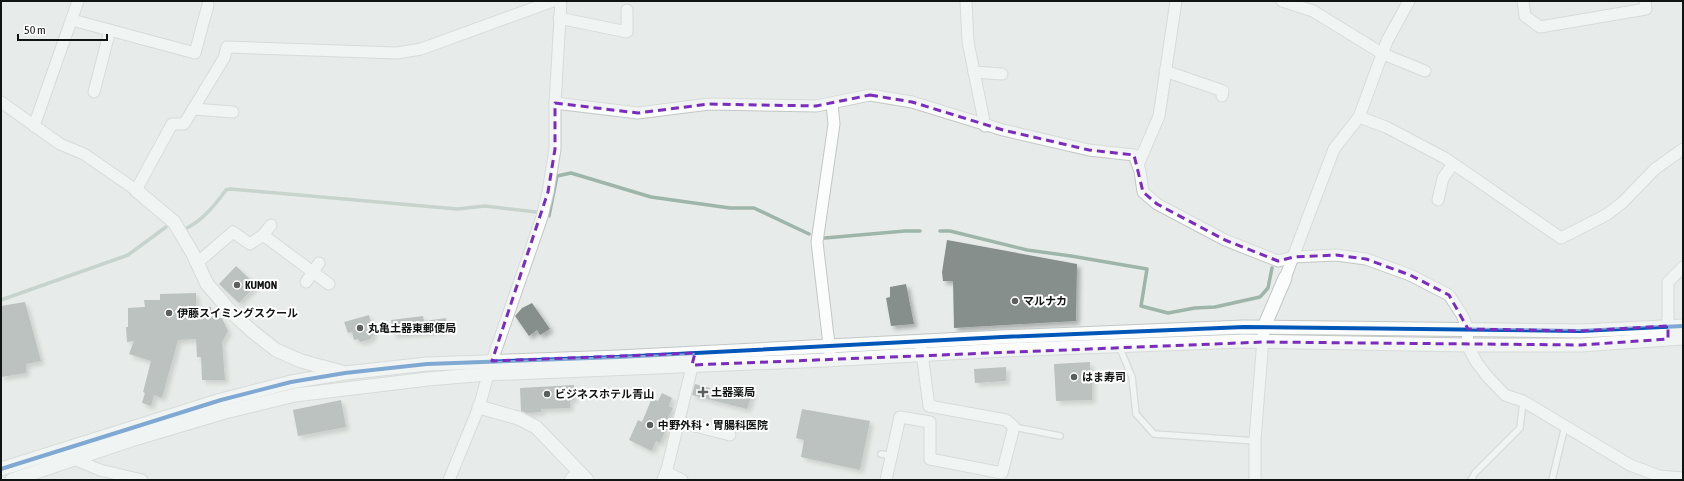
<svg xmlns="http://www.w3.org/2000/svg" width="1684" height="481" font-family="'Asap Condensed','Noto Sans JP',sans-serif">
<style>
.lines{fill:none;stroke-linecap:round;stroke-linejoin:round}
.stream{stroke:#9eb5aa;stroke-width:3.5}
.building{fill:#878f8c;filter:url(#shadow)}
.service-casing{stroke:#c2c7c5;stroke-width:8}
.minor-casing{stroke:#c2c7c5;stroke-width:13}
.tertiary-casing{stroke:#c2c7c5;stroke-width:15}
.service{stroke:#fbfcfc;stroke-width:5.5}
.minor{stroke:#fbfcfc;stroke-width:11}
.tertiary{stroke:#fbfcfc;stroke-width:13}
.cycleway-casing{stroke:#fff;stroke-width:6}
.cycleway{stroke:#0057b8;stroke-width:4}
.marked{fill:none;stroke:#7b2cbf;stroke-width:3;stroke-dasharray:8 5;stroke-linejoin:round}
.poi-dot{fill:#5b605e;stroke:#fff;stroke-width:1.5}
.labels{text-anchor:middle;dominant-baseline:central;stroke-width:4;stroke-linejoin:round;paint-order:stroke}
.poi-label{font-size:11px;font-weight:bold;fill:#101412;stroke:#fff;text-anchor:start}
</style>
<defs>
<filter id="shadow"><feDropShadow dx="3.5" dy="3.5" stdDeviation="2" flood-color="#0004"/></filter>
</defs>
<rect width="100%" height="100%" fill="#e7ecea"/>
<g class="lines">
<g class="stream">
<path d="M549 216 557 176 571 173 651 197 730 208H754L809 234"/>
<path d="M187 228C204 219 215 205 226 190L230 189 457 209 485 206 536 212"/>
<path d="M940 231H950L1027 250 1071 256 1147 269 1141 306 1168 313 1195 308 1215 307 1260 297 1268 288 1272 268"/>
<path d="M825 238 905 231H920"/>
<path d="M1 300 128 255 166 227"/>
</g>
</g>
<g class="building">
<path d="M947 240 1077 264 1076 321 954 328 953 281H943L942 272Z"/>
<path d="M236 266 256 285 239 303 219 284Z"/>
<path d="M906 284 914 324 891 326 886 298 890 297V287Z"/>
<path d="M196 293V308L211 307V318H222L228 331 222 342 225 380H202L201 357H197L196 339 178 340 162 398 154 395 151 406 142 403 145 393 143 392 151 361 129 354 134 341 127 342 126 327H128V308L145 307 144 300H160V294Z"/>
<path d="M25 302 41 361 26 364V373L1 377V306Z"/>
<path d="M532 303 550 329 540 335 537 330 529 336 515 316 522 308Z"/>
<path d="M369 315 374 335 371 336V339L360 342 358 339 354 340 352 332 348 333 344 322Z"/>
<path d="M423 316 424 321 446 318 447 330 393 335 391 320Z"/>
<path d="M1090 362V372H1092V400L1056 401 1054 364Z"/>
<path d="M1006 367V381L975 383 974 369Z"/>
<path d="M695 384 717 390 718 388 732 392 733 389 742 391 744 388 753 391 747 409 692 395Z"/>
<path d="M574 385V400L570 399V408L541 409V412L527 413 521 411 520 388Z"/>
<path d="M662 393 672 398 669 406 673 408 663 428 666 429 660 443 656 441 652 451 629 440 638 420 642 422 652 398 658 401Z"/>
<path d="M341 400 346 427 298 436 293 410Z"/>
<path d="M802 409 870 421 860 470 801 457 804 440 796 438Z"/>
</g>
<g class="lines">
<defs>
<g id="service">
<path d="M1119 346 1132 377 1136 414 1154 434 1255 441"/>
<path d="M1014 427 1060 436"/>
<path d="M881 454 891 456"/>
<path d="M1471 480 1475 473 1520 428 1523 401"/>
<path d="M1552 480 1565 426"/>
</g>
<g id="minor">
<path d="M966 1 968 42 985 126"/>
<path d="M1282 1 1313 11 1383 54 1425 71"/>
<path d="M1523 1 1525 16 1540 27 1646 9 1645 1"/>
<path d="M559 18 627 32V10"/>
<path d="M72 20 195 53 208 5"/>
<path d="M1165 71 1223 91 1222 96"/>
<path d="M974 72 1002 74"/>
<path d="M94 92 110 30"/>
<path d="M1 102 60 144 84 154 136 190 172 124H184L224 58 227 47 397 53 421 49 553 1"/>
<path d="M555 103 638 113 709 104 816 106 870 95 912 102 1003 130 1089 150 1134 155 1140 171 1143 192 1157 204 1225 240 1278 261 1294 257 1336 255 1366 259 1410 275 1449 295 1462 315 1468 329 1467 345 1477 363 1487 376 1505 395 1523 401 1630 465 1659 476 1683 478"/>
<path d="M193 109 233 112"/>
<path d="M1359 117 1386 127 1445 158 1561 238 1606 215 1622 203 1655 169 1683 149"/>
<path d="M34 126 78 1"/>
<path d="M1138 165 1159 116 1176 1"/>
<path d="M1438 200 1443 178 1453 164"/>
<path d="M263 235 271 225"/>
<path d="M197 263 233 232 250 244 263 235 329 284"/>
<path d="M1285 278 1334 149 1359 117 1387 41 1409 1"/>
<path d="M306 282 319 263"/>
<path d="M1668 334V282L1683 267"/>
<path d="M830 353 817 242 834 124 832 103"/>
<path d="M679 422 730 435"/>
<path d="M69 457 100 470 142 480"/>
<path d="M666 472 682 480"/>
<path d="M449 480 479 407 492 361 542 217 548 192 555 149V103L561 1"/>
<path d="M570 480 578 471"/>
<path d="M663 480 667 469 694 359"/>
<path d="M886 480 900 417 930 422V459L1002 473 1014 427 1006 420 929 406 921 346"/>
<path d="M1255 480V439L1264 327"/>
</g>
<g id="tertiary">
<path d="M136 190 174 222 193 254 207 284 232 313 253 332 276 350 301 361 342 372"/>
<path d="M1264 327 1285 278"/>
<path d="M479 407 518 418 536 427 587 480"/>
<path d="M1 469 221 400 291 382 345 373 427 364 618 357 1002 337 1244 327 1580 331 1683 326"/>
<path d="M12 480 131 440 225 412 295 395 428 379 487 374 826 360 1003 350 1244 341 1467 345H1581L1683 338"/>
</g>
</defs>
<use href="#service" class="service-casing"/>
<use href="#minor" class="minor-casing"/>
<use href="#tertiary" class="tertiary-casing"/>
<use href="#service" class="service"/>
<use href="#minor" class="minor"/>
<use href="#tertiary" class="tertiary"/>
<defs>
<path id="cycleway" d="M1 469 221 400 291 382 345 373 427 364 618 357 1002 337 1244 327 1580 331 1683 326"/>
</defs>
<use href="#cycleway" class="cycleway-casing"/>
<use href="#cycleway" class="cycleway"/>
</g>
<path d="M0 0H1684V481H0ZM870 95 912 102 1003 130 1089 150 1134 155 1143 192 1157 204 1225 240 1278 261 1294 257 1336 255 1366 259 1410 275 1449 295 1468 329 1580 331 1668 326V339L1581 345 1263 342 692 365 695 353 492 361 548 192 555 149V103L638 113 709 104 816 106Z" fill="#e7ecea" fill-opacity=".55" fill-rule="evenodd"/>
<path class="marked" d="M870 95 912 102 1003 130 1089 150 1134 155 1143 192 1157 204 1225 240 1278 261 1294 257 1336 255 1366 259 1410 275 1449 295 1468 329 1580 331 1668 326V339L1581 345 1263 342 692 365 695 353 492 361 548 192 555 149V103L638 113 709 104 816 106Z"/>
<g class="poi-dot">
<circle cx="237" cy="285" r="4"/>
<circle cx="1015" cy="301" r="4"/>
<circle cx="169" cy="313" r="4"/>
<circle cx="360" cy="328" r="4"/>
<circle cx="1074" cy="377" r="4"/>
<path d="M701 386h4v4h4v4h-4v4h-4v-4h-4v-4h4z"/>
<circle cx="547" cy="394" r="4"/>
<circle cx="650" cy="425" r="4"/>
</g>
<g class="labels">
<g class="poi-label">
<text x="245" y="285">KUMON</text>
<text x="1023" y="301">マルナカ</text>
<text x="177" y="313">伊藤スイミングスクール</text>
<text x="368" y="328">丸亀土器東郵便局</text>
<text x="1082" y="377">はま寿司</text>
<text x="711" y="392">土器薬局</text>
<text x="555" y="394">ビジネスホテル青山</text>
<text x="658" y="425">中野外科・胃腸科医院</text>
</g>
</g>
<rect width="1684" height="481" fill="none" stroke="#101412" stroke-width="4"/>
<path d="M18 34v6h89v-6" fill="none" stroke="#101412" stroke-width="2"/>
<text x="24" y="34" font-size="12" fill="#101412" stroke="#ffffff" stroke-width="3" paint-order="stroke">50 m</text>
</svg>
